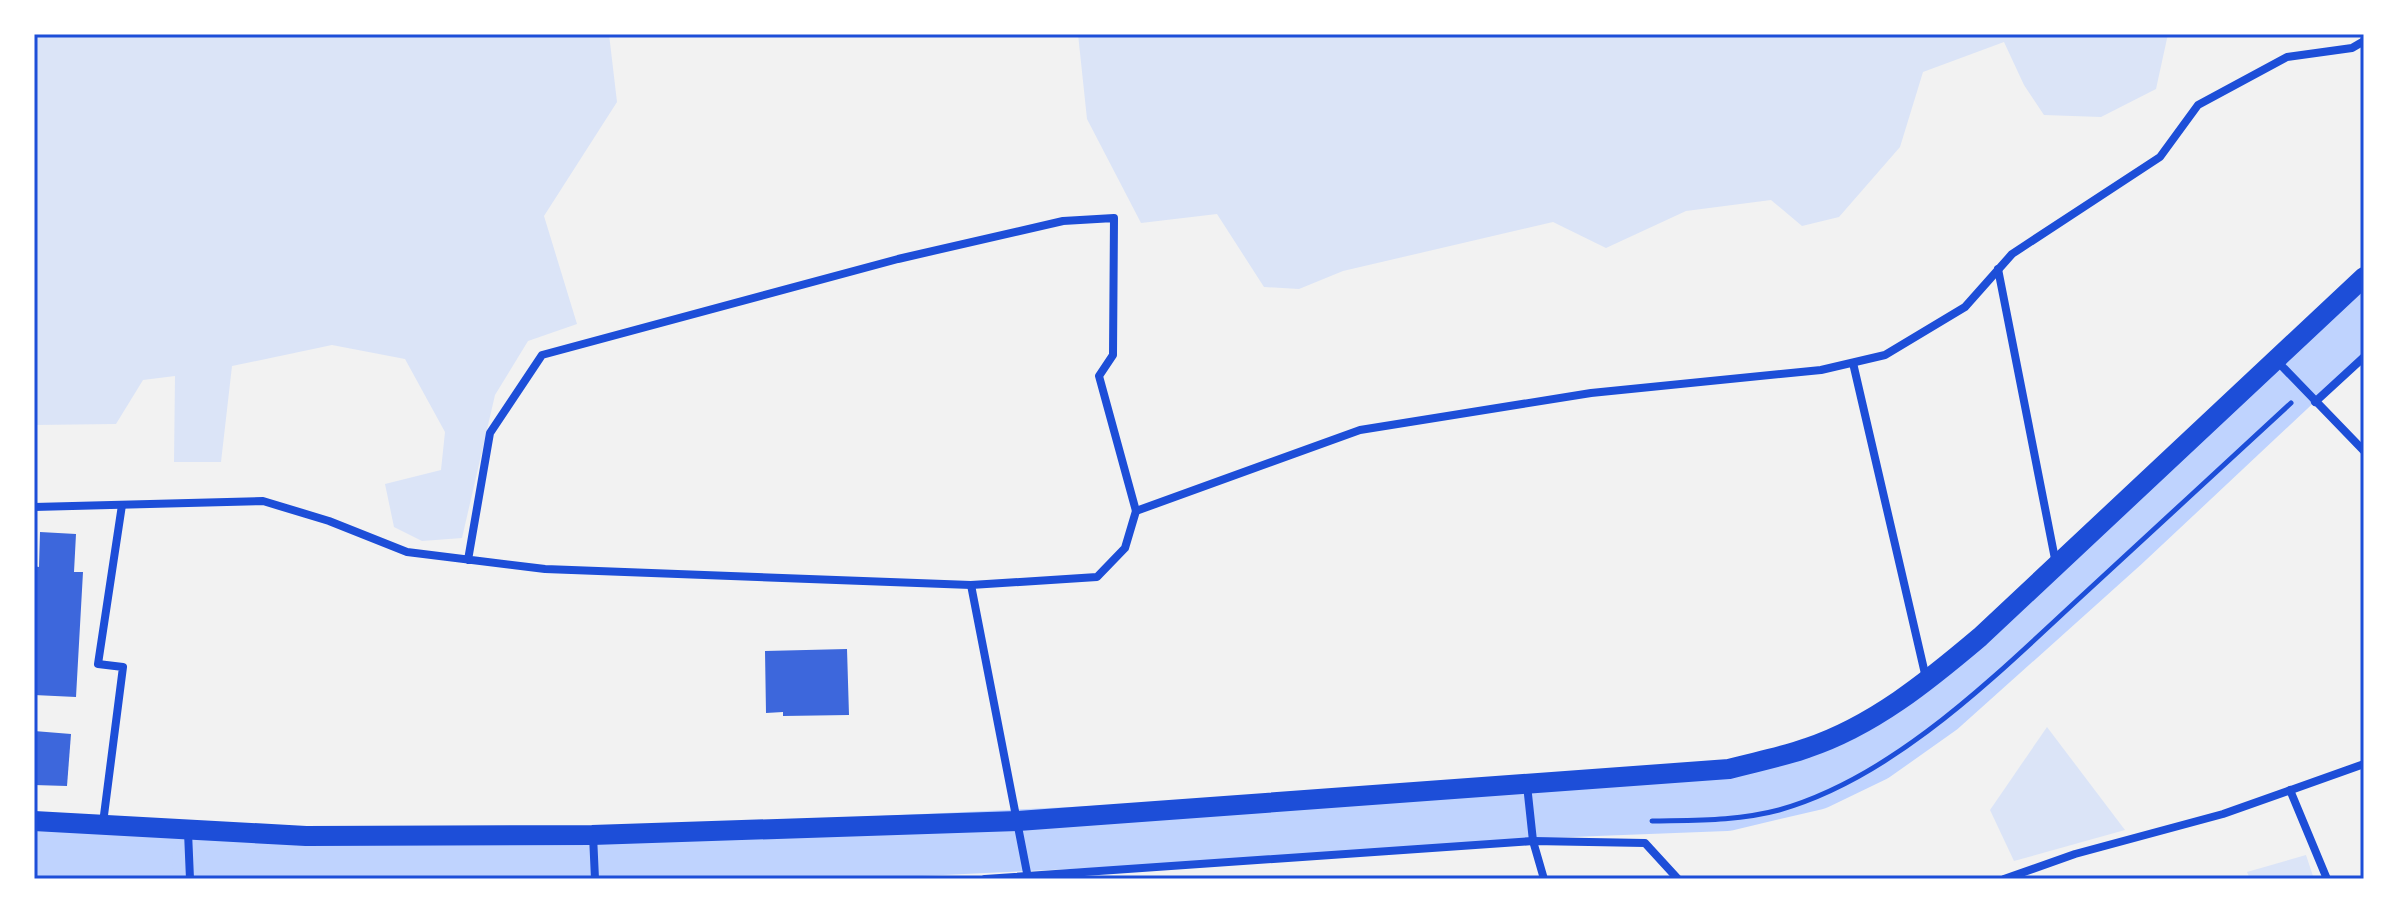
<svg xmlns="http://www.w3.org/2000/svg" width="2398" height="913" font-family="Overpass,sans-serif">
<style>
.green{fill:#dbe4f7}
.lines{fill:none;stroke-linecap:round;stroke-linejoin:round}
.river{stroke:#bfd3fe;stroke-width:62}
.building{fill:#3d67dc}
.path{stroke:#1d4ed8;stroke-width:5}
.minor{stroke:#1d4ed8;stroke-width:8}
.primary{stroke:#1d4ed8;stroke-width:20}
.neatline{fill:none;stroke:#1d4ed8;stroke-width:3}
</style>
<rect width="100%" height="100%" fill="#f2f2f2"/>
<g class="green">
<path d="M34 34H609L617 102 544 216 577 324 528 341 495 395 462 538 422 541 394 527 385 484 441 470 445 432 405 359 332 345 232 366 221 462H174L175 376 143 380 116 424 34 425Z"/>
<path d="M1078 34H2168L2156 89 2101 117 2044 115 2024 85 2004 42 1923 72 1900 147 1839 217 1802 226 1771 200 1686 211 1606 248 1553 222 1343 271 1299 289 1264 287 1217 214 1141 223 1087 119Z"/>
<path d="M2047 727 2125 830 2014 861 1990 810Z"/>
<path d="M2306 855 2314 879H2250L2247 872Z"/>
</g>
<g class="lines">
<g class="river">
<path d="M34 853 173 860"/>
<path d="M203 861H578L1157 834 1544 807 1726 800 1815 779 1873 751 1938 705 2121 541 2364 313"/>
</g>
</g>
<g class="building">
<path d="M40 532 76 534 74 572H83L76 697 34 695V566L39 567Z"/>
<path d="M847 649 849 715 783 716V712L766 713 765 651Z"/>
<path d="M34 731 71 734 67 786 34 785Z"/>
</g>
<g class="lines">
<path class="path" d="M1652 821C1695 820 1738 821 1779 810 1896 777 1998 673 2085 593 2154 530 2222 466 2291 403"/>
<g class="minor">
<path d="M1998 269 2056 564"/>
<path d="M2276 360 2364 451"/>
<path d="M1853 363 1926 678"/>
<path d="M2315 402 2364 357"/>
<path d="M34 507 263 501 329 521 407 552 545 569 971 585 1097 577 1125 548 1136 511 1099 376 1113 355 1114 218 1063 221 898 259 542 355 490 433 468 560"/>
<path d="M1136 511 1360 430 1591 393 1821 370 1885 355 1965 307 2012 254 2160 157 2198 105 2287 57 2352 48 2364 41"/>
<path d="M971 585 1028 878"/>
<path d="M1527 785 1533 841 1544 879"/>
<path d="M2290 790 2327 879"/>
<path d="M103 823 123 667 98 664 122 505"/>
<path d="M188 832 190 879"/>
<path d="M593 835 595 879"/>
<path d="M985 879 1533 841 1645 843 1678 879"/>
<path d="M2004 879 2075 854 2223 814 2364 764"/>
</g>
<path class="primary" d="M34 821 306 836 592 835 1018 821 1729 769C1755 762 1782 757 1807 748 1873 726 1928 681 1980 637L2364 277"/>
</g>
<rect width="2398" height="913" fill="none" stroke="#ffffff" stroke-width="72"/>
<rect x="36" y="36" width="2326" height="841" class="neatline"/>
</svg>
